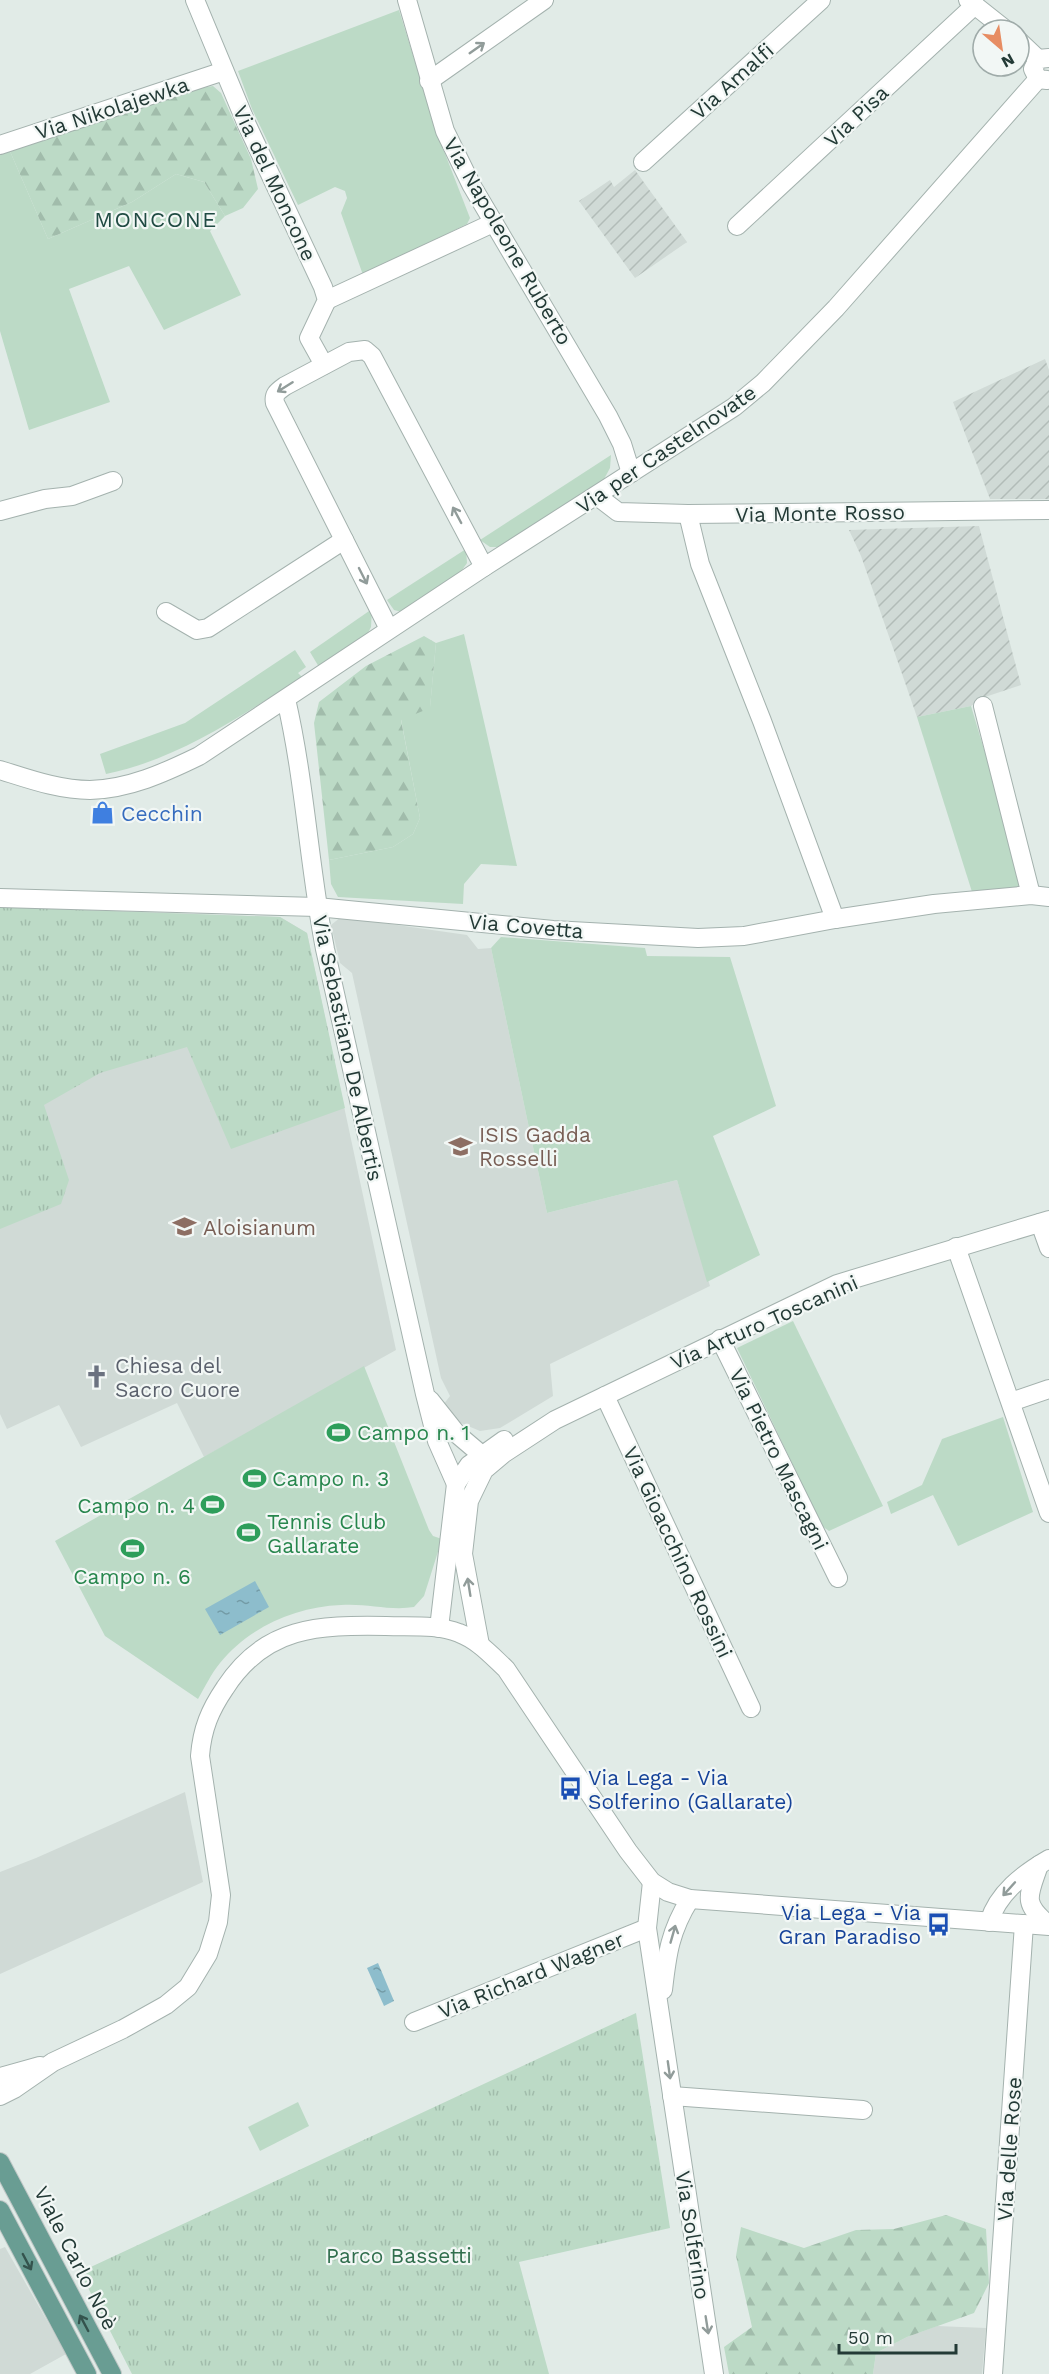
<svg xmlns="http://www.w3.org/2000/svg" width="1049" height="2374" font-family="'Work Sans',sans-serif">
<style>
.built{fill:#d0dad6}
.industrial{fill:url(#industrial-furrows)}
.green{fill:#bcdac6}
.forest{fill:url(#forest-firs)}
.park{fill:url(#park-tufts)}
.water{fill:url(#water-ripples)}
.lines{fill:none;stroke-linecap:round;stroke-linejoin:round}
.minor-casing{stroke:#a4b2ae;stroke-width:20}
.major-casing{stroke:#c1c8c7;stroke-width:20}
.minor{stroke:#fff;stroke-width:18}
.major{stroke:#699d93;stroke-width:18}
.oneway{stroke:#919c9a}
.oneway2{stroke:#34534d}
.labels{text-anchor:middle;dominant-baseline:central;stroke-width:4.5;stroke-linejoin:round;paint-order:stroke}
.street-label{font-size:21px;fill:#233a36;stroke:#f2f7f5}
.shop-label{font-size:21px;fill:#366cbe;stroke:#f2f7f5;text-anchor:start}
.education-label{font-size:21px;fill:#785e54;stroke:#f2f7f5;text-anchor:start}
.worship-label{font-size:21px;fill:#5b616d;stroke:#f2f7f5;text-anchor:start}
.leisure-label{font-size:21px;fill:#27864d;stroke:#f2f7f5;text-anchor:start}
.transit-label{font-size:21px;fill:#164399;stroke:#f2f7f5;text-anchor:start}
.park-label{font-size:21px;fill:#306e4d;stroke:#f2f7f5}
.neighbourhood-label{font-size:22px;letter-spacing:1.5px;fill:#204b43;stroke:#f2f7f5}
</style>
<defs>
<pattern id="industrial-furrows" width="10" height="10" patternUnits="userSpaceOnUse" patternTransform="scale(1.5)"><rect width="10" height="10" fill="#d0dad6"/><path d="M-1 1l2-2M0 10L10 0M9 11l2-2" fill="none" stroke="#b2bcb8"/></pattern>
<pattern id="forest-firs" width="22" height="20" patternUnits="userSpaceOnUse" patternTransform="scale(1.5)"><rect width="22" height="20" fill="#bcdac6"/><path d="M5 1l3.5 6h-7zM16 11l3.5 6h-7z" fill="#a1bcab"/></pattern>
<pattern id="park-tufts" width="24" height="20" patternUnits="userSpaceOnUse" patternTransform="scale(1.5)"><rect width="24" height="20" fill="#bcdac6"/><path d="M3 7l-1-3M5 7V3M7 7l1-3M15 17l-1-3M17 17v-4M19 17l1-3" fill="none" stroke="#a1bcab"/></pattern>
<pattern id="water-ripples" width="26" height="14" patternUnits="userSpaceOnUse" patternTransform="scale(1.5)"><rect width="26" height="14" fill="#8dbdcc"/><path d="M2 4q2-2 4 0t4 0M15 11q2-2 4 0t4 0" fill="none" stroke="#739ba6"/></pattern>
</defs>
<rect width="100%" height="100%" fill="#e1ebe7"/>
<g class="built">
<path d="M0 907 280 917 307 933 396 1350 204 1457 177 1403 81 1447 59 1405 7 1429 0 1414Z"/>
<path d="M341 917 467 935 478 949 491 948 547 1213 677 1180 710 1286 550 1364 553 1396 500 1428 480 1431 461 1423 443 1405 450 1396 441 1378 352 973 340 963 331 925Z"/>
<path d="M185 1792 203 1882 0 1974V1872L36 1858Z"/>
<path d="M5 2247 66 2354 30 2374H0V2249Z"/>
<path d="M937 2326 986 2328 982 2374H873L876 2353 907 2337Z"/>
</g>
<g class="industrial">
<path d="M635 170 687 242 635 278 579 201 610 180 614 187Z"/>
<path d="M1045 359 1049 370V499H990L953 402Z"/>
<path d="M979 526 1021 685 985 697 971 706 917 717 861 556 849 530Z"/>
</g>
<g class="green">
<path d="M399 10 437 133 470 218 467 224 363 275 341 213 347 198 345 191 335 187 298 205 252 109 238 71Z"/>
<path d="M9 149 48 239 132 202 176 174 204 182 225 216 210 231 241 295 164 330 129 266 69 289 110 402 29 430 0 331V151Z"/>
<path d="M611 455 610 468 603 481 500 547H490L480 540Z"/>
<path d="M466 549 467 563 460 573 402 612 394 610 387 600Z"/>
<path d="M372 609 371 627 368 633 319 667 310 652Z"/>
<path d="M464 634 517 866 481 864 464 884 463 904 338 897 331 884 329 860 393 847 413 834 420 818 401 719 430 707 436 643Z"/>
<path d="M295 650 306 667 298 673 302 677C239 717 179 759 106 774L100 754 185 723Z"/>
<path d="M971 706 1024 883 1018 888 972 892 917 717Z"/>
<path d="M501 937 645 948 647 956 730 957 776 1106 713 1136 760 1255 707 1282 677 1180 547 1213 491 948Z"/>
<path d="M793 1321 883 1506 829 1531 822 1526 737 1348Z"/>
<path d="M364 1366 429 1530 433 1536 442 1539 424 1596 414 1607C390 1611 366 1603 341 1605 295 1607 249 1627 220 1663 211 1674 205 1687 198 1699L105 1636 55 1541Z"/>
<path d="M1003 1417 1033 1512 958 1546 933 1495 891 1514 887 1502 922 1485 942 1439Z"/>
<path d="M298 2102 309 2126 260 2151 248 2127Z"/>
</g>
<g class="forest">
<path d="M213 86 221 93 251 159 258 189 243 208 225 216 204 182 176 174 132 202 48 239 9 149 187 90Z"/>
<path d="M424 636 436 643 430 708 401 720 420 818 413 834 393 847 329 860 314 723 319 702 366 666Z"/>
<path d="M946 2215 986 2229 989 2283 974 2313 907 2337 876 2353 873 2374H729L724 2347 752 2327 736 2256 741 2227 804 2248 856 2230 894 2229Z"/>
</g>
<g class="park">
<path d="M0 907 280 917 307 933 345 1108 231 1149 187 1047 100 1073 44 1105 69 1180 61 1204 0 1229Z"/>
<path d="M636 2013 670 2228 519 2262 549 2374H132L80 2272Z"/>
</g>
<g class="water">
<path d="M255 1581 269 1607 220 1635 205 1609Z"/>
<path d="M378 1963 394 2001 384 2006 367 1968Z"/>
</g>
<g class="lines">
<defs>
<g id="minor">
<path d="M195 0 247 125 323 287 327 300 309 338 324 365"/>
<path d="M407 0 445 131 472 186 608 416 622 444 631 473"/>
<path d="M968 0 1006 30"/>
<path d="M1019 41 1038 59"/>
<path d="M1047 80 1038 79 1033 69 1038 59 1049 58"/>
<path d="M429 81 544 0"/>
<path d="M0 145 224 71"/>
<path d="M643 162 821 0"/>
<path d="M737 226 975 5"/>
<path d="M327 300 493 223"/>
<path d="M597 496 618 512 688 514 1049 510"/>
<path d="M0 511 45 499 72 496 113 481"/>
<path d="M688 514 700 564 762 721 835 919"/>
<path d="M166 612 197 630 208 628 344 540"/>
<path d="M389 629 275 403C273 394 278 391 285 386L349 352 365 350 372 356 484 567"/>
<path d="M286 699C305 781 309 866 325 949L425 1394 437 1441 456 1484"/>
<path d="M983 706 1031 895"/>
<path d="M0 770C29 779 59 790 90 790 129 789 164 773 199 756L484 567 734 407 763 383 836 308 1038 79"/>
<path d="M0 898 317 907 553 930 698 938 744 936 835 919 934 904 1031 895 1049 897"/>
<path d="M1040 1223 1049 1248"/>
<path d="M956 1247 1049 1513"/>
<path d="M720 1339 838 1578"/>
<path d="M605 1396 751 1708"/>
<path d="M430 1400 457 1434 490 1462"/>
<path d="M1011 1402 1049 1389"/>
<path d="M439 1628 456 1484 469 1465 504 1440"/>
<path d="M480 1645 463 1554 469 1501 484 1470 503 1454 555 1420 837 1284 1049 1220"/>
<path d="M1039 1865C1029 1895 1021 1903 1049 1925"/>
<path d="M652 1882 647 1928 714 2374"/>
<path d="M989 1922C998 1893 1023 1874 1049 1859"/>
<path d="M663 1990C667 1954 670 1931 690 1899"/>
<path d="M414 2022 647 1928"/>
<path d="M0 2077 40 2066"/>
<path d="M0 2096 14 2089 53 2062 123 2029 166 2005 188 1987 208 1954 218 1922 221 1895 200 1756C202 1729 210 1710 225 1688 265 1626 318 1625 386 1626 410 1627 437 1624 459 1633 478 1640 492 1656 506 1669L628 1851 652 1882 668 1892 690 1899 1049 1926"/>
<path d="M672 2096 863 2110"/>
<path d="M993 2374 1024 1924"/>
</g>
<g id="major">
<path d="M0 2162 112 2374"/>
<path d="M0 2210 87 2374"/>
</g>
</defs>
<use href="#minor" class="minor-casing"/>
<use href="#major" class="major-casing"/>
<use href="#minor" class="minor"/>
<use href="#major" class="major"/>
</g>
<defs><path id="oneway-shaft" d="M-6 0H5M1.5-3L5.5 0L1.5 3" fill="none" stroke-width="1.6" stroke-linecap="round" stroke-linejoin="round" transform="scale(1.5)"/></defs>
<g class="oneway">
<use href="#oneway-shaft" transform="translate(477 48) rotate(-35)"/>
<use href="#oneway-shaft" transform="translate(285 387) rotate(148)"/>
<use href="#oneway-shaft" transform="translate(457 515) rotate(-118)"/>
<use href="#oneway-shaft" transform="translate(363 576) rotate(63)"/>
<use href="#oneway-shaft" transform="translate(469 1587) rotate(-99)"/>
<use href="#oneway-shaft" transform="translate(1009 1889) rotate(132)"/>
<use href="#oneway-shaft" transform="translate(673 1934) rotate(-74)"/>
<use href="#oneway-shaft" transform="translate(669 2070) rotate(82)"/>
<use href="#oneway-shaft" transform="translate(707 2325) rotate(81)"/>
</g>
<g class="oneway2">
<use href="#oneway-shaft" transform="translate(27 2262) rotate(62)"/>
<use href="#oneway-shaft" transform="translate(84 2323) rotate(-118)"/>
</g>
<defs>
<symbol id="shop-bare" viewBox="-9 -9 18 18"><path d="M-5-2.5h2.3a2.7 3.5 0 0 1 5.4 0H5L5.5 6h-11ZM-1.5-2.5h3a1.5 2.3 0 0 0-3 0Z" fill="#3f7fe0" stroke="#f2f7f5" stroke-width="2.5" paint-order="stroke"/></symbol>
<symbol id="school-bare" viewBox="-9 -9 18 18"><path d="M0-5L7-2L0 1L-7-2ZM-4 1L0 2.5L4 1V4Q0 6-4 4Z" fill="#8d6e63" stroke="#f2f7f5" stroke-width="2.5" paint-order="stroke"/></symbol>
<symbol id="university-bare" viewBox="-9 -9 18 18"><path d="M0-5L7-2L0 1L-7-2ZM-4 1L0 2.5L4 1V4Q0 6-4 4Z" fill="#8d6e63" stroke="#f2f7f5" stroke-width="2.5" paint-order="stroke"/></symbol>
<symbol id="church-bare" viewBox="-9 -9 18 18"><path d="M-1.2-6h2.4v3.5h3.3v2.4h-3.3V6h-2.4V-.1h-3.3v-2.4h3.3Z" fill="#6b7280" stroke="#f2f7f5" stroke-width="2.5" paint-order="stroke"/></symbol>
<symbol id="stadium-bare" viewBox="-9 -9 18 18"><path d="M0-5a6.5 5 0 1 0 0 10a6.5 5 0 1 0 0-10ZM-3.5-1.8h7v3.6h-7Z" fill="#2e9e5b" stroke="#f2f7f5" stroke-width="2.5" paint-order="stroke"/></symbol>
<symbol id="bus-bare" viewBox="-9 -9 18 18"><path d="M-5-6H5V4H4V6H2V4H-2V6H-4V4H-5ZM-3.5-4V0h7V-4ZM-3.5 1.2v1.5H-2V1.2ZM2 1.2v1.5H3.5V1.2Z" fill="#1a4fb4" stroke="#f2f7f5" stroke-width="2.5" paint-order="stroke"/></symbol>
</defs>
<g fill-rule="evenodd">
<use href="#shop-bare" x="86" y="796" width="33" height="33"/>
<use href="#school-bare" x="444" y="1130" width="33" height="33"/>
<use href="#university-bare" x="168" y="1210" width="33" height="33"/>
<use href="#church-bare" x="80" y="1360" width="33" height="33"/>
<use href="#stadium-bare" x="322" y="1416" width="33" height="33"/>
<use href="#stadium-bare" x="238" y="1462" width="33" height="33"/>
<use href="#stadium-bare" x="196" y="1488" width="33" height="33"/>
<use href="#stadium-bare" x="232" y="1516" width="33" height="33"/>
<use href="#stadium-bare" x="116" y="1532" width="33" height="33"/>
<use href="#bus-bare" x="554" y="1772" width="33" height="33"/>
<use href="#bus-bare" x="922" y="1908" width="33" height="33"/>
</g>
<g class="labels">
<g class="street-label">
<text transform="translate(732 81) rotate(-42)">Via Amalfi</text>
<text transform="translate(112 108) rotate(-18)">Via Nikolajewka</text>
<text transform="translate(856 116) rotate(-43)">Via Pisa</text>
<text transform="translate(275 183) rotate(65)">Via del Moncone</text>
<text transform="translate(508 241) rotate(60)">Via Napoleone Ruberto</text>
<text transform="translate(666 449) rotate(-34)">Via per Castelnovate</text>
<text transform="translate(820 513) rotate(-1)">Via Monte Rosso</text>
<text transform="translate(526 926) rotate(5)">Via Covetta</text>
<text transform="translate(348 1048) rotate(78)">Via Sebastiano De Albertis</text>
<text transform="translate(764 1322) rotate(-24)">Via Arturo Toscanini</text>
<text transform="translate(779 1459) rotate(64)">Via Pietro Mascagni</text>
<text transform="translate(678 1552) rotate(65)">Via Gioacchino Rossini</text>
<text transform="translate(531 1975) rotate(-22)">Via Richard Wagner</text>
<text transform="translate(1009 2149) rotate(-86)">Via delle Rose</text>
<text transform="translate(693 2235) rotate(81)">Via Solferino</text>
<text transform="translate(76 2258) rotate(63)">Viale Carlo Noè</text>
</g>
<g class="shop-label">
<text x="121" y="813">Cecchin</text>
</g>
<g class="education-label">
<text x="479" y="1134">ISIS Gadda<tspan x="479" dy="24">Rosselli</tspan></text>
<text x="203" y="1227">Aloisianum</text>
</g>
<g class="worship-label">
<text x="115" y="1365">Chiesa del<tspan x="115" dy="24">Sacro Cuore</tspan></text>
</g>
<g class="leisure-label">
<text x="357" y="1432">Campo n. 1</text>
<text x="272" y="1478">Campo n. 3</text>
<text x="195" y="1505" text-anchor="end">Campo n. 4</text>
<text x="267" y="1521">Tennis Club<tspan x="267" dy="24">Gallarate</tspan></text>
<text x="132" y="1576" text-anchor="middle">Campo n. 6</text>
</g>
<g class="transit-label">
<text x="588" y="1777">Via Lega - Via<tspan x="588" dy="24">Solferino (Gallarate)</tspan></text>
<text x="921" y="1912" text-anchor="end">Via Lega - Via<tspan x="921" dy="24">Gran Paradiso</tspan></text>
</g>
<g class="park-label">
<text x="399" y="2255">Parco Bassetti</text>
</g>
<g class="neighbourhood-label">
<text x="156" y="219">MONCONE</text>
</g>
</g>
<g transform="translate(1001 48) rotate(151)"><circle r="28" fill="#f2f7f5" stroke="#9faba9" stroke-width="1.5"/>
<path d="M0-4.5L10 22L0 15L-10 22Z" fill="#e78d63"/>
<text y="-9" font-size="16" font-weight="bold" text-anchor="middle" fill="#233a36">N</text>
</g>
<path d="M839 2344v9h117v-9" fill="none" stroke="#233a36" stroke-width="3"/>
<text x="848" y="2344" font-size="18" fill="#233a36" stroke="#f2f7f5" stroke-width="4.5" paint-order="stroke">50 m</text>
</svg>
